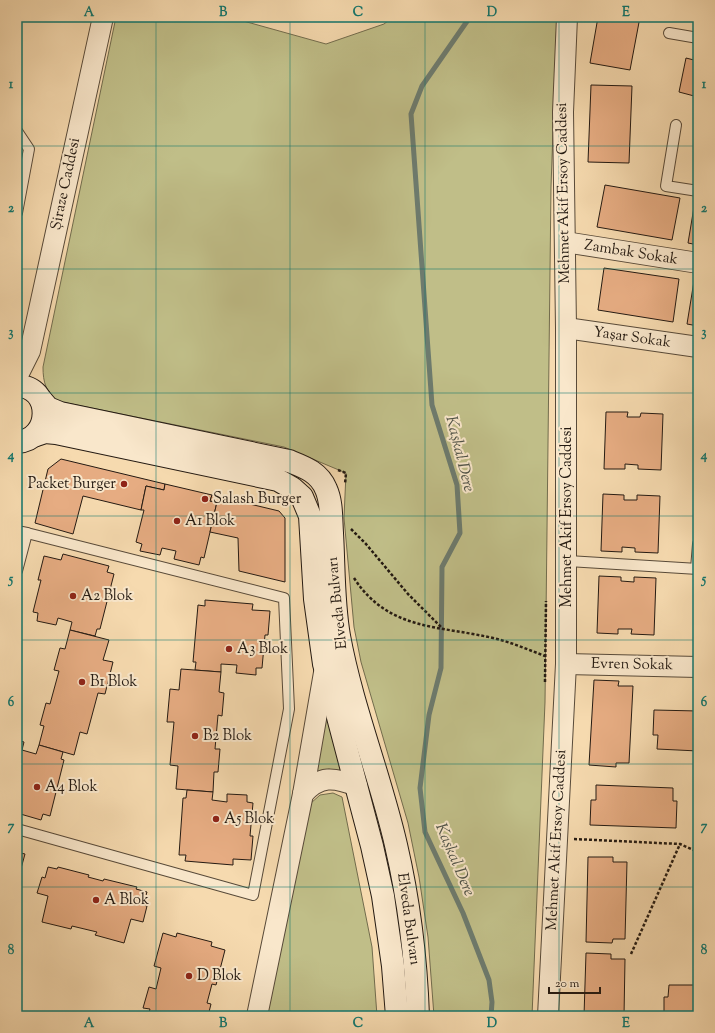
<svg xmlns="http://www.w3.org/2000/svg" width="715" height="1033" font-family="'Sorts Mill Goudy',serif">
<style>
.green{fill:#c0be88;stroke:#726c4d}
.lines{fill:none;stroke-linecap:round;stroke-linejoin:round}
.stream{stroke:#6d7b6e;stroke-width:5}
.building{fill:#e6ac82;stroke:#241a12}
.lane-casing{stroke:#584a39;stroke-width:12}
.street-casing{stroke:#584a39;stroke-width:22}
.secondary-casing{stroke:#241a12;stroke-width:24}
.path{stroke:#241a12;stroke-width:2.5;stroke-dasharray:3 2;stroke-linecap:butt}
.lane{stroke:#f9e7cb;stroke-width:10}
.street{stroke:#f9e7cb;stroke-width:20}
.secondary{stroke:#f9e7cb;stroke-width:22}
.grid{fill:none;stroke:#0f766e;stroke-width:1;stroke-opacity:0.55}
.poi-dot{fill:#8f2418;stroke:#f9e7cb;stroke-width:1.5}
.labels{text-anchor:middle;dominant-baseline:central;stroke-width:4;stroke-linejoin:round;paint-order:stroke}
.street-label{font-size:15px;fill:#241a12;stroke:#f9e7cb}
.poi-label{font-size:15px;fill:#241a12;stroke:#f9e7cb;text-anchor:start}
.water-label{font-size:16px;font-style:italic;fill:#4e5248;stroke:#f9e7cb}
.neatline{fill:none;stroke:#0f766e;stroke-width:1.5}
.grid-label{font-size:13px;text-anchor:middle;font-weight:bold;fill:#0f766e}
</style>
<rect width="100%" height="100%" fill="#f6daaf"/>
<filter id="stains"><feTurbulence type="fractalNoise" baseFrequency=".005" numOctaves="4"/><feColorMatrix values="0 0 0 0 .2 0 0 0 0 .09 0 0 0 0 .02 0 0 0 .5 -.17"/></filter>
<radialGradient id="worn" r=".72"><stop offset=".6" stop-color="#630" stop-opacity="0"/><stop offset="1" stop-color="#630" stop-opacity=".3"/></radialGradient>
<g class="green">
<path d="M116 17H229L326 44 384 24 393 17H557L551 187 545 702 532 1016H434L428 937 419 877 408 823 361 662 354 627 344 518 346 473 284 447 57 401C46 391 43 383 43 367Z"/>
<path d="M326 707 342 774 329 769 316 773Z"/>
<path d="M333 793 342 797 372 947 377 1016H264L311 803 320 795Z"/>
</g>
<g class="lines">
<path class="stream" d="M470 17 422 86 411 114 432 405 457 485 460 533 442 567 441 668 429 715 420 788 425 832 463 913 489 980 492 1002 491 1016"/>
</g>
<g class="building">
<path d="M598 17H640L630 70 590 63Z"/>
<path d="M686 58 698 61V97L679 92Z"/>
<path d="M591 85 632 86 629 163 588 162Z"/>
<path d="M605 185 680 198 672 240 597 227Z"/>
<path d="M695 201 698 202V245L688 243Z"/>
<path d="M604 268 679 279 673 322 598 310Z"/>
<path d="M694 281 698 282V326L687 324Z"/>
<path d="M606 412H628L627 417H640L641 413 663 414 661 470 638 469V465L625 464V469H604Z"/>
<path d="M61 459 165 484 164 490 146 486 141 510 83 496 73 534 35 523 48 469Z"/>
<path d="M165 484 212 495 210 501 217 502 204 558 201 557 199 565 174 559 176 551 162 548 160 555 140 551 142 544 136 542 144 510H141L146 486 164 490Z"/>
<path d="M603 494 624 495V500H637V495L660 496 658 553 635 552V548L622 547V552L601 551Z"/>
<path d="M212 495 279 511 285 518V582L239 571 238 538 210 532 217 502 210 501Z"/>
<path d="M63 554 109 566 107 572 114 574 100 629H97L95 636 70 630 72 622 58 618 56 625 37 621 38 613 33 612 41 580H38L44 556 61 560Z"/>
<path d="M599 576 621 577V581L634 582V577L656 578 654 635 631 634 632 629H618V634L597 633Z"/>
<path d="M205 600 253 604 252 610 270 611 268 635H265L262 668H256V675L236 673 237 665 221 664V672L195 670 196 662H193L198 605 205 606Z"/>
<path d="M70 630 109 640 103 660 113 662 105 694 98 693 87 734 80 732 74 755 39 745 44 726 40 725 46 703 50 704 59 671 54 670 60 648 65 649Z"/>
<path d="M181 669 221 672 219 692 224 693 222 716 218 715 215 749H220L218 772H214L213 792 176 789 178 766 170 765 174 722H167L170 689 179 690Z"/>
<path d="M594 680 619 681 618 686H633L629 763H616V767L589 765Z"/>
<path d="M654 710 698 711V751L657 749 658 735H653Z"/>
<path d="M17 740 24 742 22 750 36 754 39 745 63 752 61 759 64 760 50 816 43 814 41 820 17 813Z"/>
<path d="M596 785 673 788V801H677L676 828 590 825 591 800H596Z"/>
<path d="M187 790 213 792 212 800 227 802V794L247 795V802L253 803 250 836H253L251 860 233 859V865L185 861 186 855H179L183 798H186Z"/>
<path d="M17 852 25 854 17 883Z"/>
<path d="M588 857H613V862H627L625 939H613L612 943 586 942Z"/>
<path d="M48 867 57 869 58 867 89 875 88 877 103 881 104 879 137 887 136 889 147 892 143 905 147 906 143 922 131 919 124 943 95 935 97 932 72 926 71 929 42 922 48 896 37 893 42 877 45 878Z"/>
<path d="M17 915 21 916 17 930Z"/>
<path d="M163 933 176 937 177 933 212 942 211 946 225 950 216 985 212 984 207 1003 211 1004 208 1016H148L150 1009 143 1008 149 987 156 989 161 968 154 966Z"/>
<path d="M586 953 611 954V959H625L624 1016H584Z"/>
<path d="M669 985H698V1016H664V997H668Z"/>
</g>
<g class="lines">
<defs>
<g id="lane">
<path d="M669 33 698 38"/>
<path d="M676 125 666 186 698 191"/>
<path d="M17 131 29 149 17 213"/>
<path d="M17 531 27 533"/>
<path d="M568 561 698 569"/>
<path d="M696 569 698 544"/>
<path d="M17 571 27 533 284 598 289 709 253 895 17 829"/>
</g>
<g id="street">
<path d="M565 242 698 263"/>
<path d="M566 328 698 347"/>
<path d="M17 377 30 351 103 17"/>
<path d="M566 664 698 667"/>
<path d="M303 794C320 775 334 777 357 786"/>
<path d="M257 1016 303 794 325 667"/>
<path d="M548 1016 566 664V328L563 112 567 17"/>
</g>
<g id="secondary">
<path d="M17 386C53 386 52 440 17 442"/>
<path d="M42 401 48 408 60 413 289 461C304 467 319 472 326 489 332 502 331 519 332 533 334 567 333 602 339 636 352 707 380 775 396 845 409 901 416 959 418 1016"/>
<path d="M36 435 45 432 56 433 278 480 292 488 302 497 310 516 315 599 324 664 372 846 383 896 393 966 397 1016"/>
</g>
</defs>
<use href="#lane" class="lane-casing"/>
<use href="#street" class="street-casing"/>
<use href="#secondary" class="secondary-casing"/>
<g class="path">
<path d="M338 470 346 473 345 484"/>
<path d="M351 529 366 544 408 594 441 627"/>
<path d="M354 578C389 632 441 625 497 639 513 643 529 650 545 656"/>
<path d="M545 682 546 601"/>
<path d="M574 839 680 844 698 852"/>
<path d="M631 954 680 844"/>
</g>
<use href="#lane" class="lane"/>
<use href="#street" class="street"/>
<use href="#secondary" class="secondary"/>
</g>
<path class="grid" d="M156 17V1016M290 17V1016M425 17V1016M559 17V1016M17 146H698M17 269H698M17 393H698M17 516H698M17 640H698M17 764H698M17 887H698"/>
<g class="poi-dot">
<circle cx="124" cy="484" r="4"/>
<circle cx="205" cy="499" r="4"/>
<circle cx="177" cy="521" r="4"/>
<circle cx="73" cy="596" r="4"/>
<circle cx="229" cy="649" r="4"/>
<circle cx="82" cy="682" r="4"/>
<circle cx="195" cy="736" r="4"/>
<circle cx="37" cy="787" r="4"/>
<circle cx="216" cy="819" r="4"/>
<circle cx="96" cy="900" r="4"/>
<circle cx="189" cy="976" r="4"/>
</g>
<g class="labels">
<g class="street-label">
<text transform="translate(66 184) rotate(-78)">Şiraze Caddesi</text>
<text transform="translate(564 193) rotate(-91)">Mehmet Akif Ersoy Caddesi</text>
<text transform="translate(631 253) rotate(9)">Zambak Sokak</text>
<text transform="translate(632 338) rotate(8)">Yaşar Sokak</text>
<text transform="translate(567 517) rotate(-90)">Mehmet Akif Ersoy Caddesi</text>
<text transform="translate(338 603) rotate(-96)">Elveda Bulvarı</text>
<text transform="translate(632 665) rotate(1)">Evren Sokak</text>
<text transform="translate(557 840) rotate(-87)">Mehmet Akif Ersoy Caddesi</text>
<text transform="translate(408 919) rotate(82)">Elveda Bulvarı</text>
</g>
<g class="poi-label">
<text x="116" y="484" text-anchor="end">Packet Burger</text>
<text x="213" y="499">Salash Burger</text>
<text x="185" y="521">A1 Blok</text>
<text x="81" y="596">A2 Blok</text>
<text x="237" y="649">A3 Blok</text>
<text x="90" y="682">B1 Blok</text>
<text x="203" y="736">B2 Blok</text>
<text x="45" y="787">A4 Blok</text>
<text x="224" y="819">A5 Blok</text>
<text x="104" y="900">A Blok</text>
<text x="197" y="976">D Blok</text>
</g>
<g class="water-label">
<text transform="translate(459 454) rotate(76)">Kaşkal Dere</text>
<text transform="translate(454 860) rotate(67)">Kaşkal Dere</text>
</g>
</g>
<rect width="715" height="1033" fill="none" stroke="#f6daaf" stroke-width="44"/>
<path d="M549 987v6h51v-6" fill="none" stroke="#241a12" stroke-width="2"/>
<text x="555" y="987" font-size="12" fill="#241a12" stroke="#f9e7cb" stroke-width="3" paint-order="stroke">20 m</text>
<rect x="22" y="22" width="671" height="989" class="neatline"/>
<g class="grid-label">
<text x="89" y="16">A</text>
<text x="223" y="16">B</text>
<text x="358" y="16">C</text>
<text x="492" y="16">D</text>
<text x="626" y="16">E</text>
<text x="11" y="88">1</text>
<text x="704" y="88">1</text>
<text x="11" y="212">2</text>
<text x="704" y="212">2</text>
<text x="11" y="336">3</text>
<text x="704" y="336">3</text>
<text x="11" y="459">4</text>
<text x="704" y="459">4</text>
<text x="11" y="583">5</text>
<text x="704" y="583">5</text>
<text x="11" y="706">6</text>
<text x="704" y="706">6</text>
<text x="11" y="830">7</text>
<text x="704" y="830">7</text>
<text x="11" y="954">8</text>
<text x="704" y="954">8</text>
<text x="89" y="1027">A</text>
<text x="223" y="1027">B</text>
<text x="358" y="1027">C</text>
<text x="492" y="1027">D</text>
<text x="626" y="1027">E</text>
</g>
<rect width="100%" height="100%" filter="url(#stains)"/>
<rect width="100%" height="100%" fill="url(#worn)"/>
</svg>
